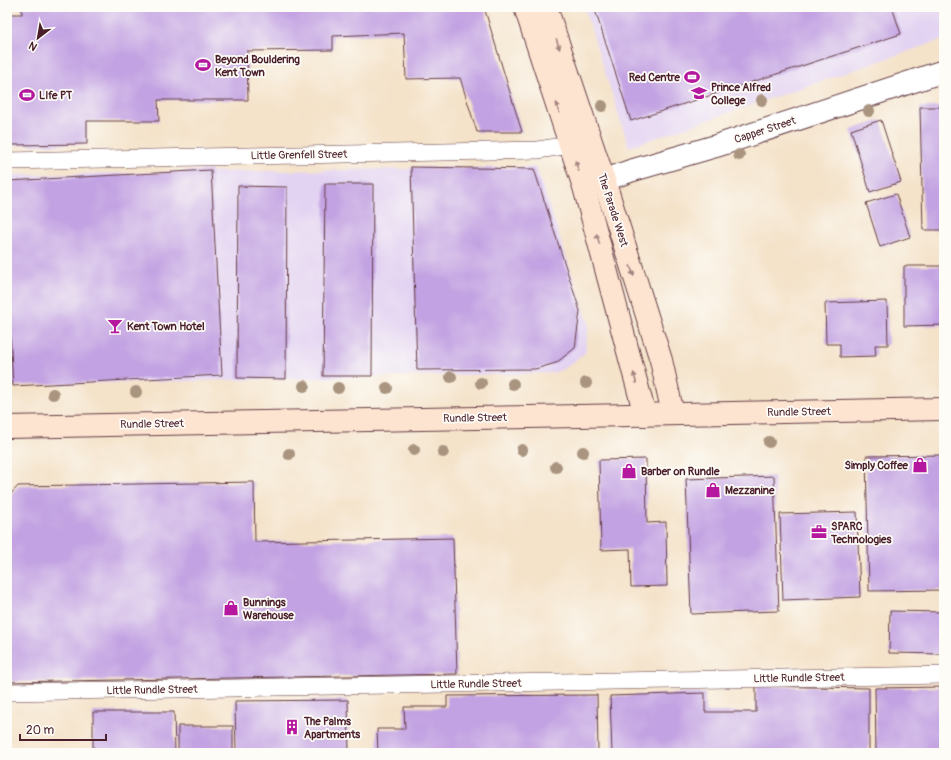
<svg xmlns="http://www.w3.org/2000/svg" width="951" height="760" font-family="Pangolin,sans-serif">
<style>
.built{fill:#e3d3f2}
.building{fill:#c2a2e2}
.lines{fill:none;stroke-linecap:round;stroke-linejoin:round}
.lane-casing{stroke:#643c43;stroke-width:18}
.street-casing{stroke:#643c43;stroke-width:24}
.secondary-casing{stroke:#643c43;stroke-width:24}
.lane{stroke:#fff;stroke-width:17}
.street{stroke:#fff;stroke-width:22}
.secondary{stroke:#fde4d1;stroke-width:22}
.tree{fill:#a9947f}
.oneway{fill:#a4827e}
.labels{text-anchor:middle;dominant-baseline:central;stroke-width:3.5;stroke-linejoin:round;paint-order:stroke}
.poi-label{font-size:11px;font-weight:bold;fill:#4a1f2b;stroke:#fdfcf7;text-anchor:start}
.street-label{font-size:11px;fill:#4a1f2b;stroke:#fdfcf7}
</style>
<rect width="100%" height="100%" fill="#fdfcf7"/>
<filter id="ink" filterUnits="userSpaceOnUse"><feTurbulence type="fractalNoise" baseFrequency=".025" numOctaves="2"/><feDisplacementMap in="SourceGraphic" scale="8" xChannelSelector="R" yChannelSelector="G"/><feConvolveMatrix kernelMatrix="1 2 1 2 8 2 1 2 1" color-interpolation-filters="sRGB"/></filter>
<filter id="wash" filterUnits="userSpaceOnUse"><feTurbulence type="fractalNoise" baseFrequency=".012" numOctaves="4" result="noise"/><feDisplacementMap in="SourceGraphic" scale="16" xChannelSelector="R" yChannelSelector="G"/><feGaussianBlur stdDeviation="0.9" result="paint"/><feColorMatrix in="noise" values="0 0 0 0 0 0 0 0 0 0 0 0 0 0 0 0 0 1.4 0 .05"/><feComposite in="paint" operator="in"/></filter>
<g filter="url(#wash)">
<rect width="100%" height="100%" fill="#f4e2c9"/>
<g class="built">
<path d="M584 7H944V39L629 147Z"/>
<path d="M536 167 589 324 585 353 564 369 552 373 9 385 7 383V175Z"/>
</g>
<g id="blocks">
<g class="building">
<path d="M22 7H484L522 132H477L460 78 406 79 404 33 333 36V50L247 51 248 100H158L159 121H87V144L10 145 9 96H7V14H22Z"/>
<path d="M594 7H892L901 34 631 121Z"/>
<path d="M920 107H944V230H923Z"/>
<path d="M881 120 901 182 870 192 851 130Z"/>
<path d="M411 167 534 169 580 311 575 348 556 363 535 369 417 370Z"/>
<path d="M211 170 222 375 13 386 7 276V181Z"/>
<path d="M325 184H373L372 376H323Z"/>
<path d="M238 186 287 187 286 379 237 378Z"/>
<path d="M896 194 910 237 880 247 866 203Z"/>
<path d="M904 266H944V325L904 326Z"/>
<path d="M887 301 888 345H875L876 356 840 357V344H826L825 303Z"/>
<path d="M944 455V590L869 591 866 456Z"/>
<path d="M646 459 647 523 666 522 667 586 631 587 630 549 601 550 599 460Z"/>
<path d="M774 476 779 611 691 614 686 479Z"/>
<path d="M254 482 255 542 453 538 457 674 7 682V498L18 486Z"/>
<path d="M857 512 860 597 783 600 780 514Z"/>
<path d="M890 611 944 612V654L889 653Z"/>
<path d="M756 686 869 688V753H612L610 696 705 693V712H756Z"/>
<path d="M944 687V751L876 752 875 688Z"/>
<path d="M597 695 598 753H378L377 729H405L404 707H447V696Z"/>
<path d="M348 700 349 753H236L235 701Z"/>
<path d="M93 712H174L175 753H93Z"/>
<rect x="178" y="726" width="55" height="27"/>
</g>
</g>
</g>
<g filter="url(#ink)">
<use href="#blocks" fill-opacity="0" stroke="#643c43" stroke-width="1"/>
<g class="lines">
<defs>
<g id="lane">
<path d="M7 161 538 150 582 143"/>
<path d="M7 692 944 675"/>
</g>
<path id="street" d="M586 187 630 171 716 146 944 71"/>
<g id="secondary">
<path d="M525 7 584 187 645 415"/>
<path d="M546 7 604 180 661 360 673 414"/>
<path d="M7 427 944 409"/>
</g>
</defs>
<use href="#lane" class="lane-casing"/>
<use href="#street" class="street-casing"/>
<use href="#secondary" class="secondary-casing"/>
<use href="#lane" class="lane"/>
<use href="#street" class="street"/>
<use href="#secondary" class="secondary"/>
</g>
<g class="tree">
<circle cx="762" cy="100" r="6"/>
<circle cx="602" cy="106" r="6"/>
<circle cx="869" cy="111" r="6"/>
<circle cx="739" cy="155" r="6"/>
<circle cx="451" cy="377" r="6"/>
<circle cx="481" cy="383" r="6"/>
<circle cx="586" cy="383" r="6"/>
<circle cx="513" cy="384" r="6"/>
<circle cx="304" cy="386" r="6"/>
<circle cx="338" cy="388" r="6"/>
<circle cx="387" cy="388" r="6"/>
<circle cx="136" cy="392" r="6"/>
<circle cx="53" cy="394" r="6"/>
<circle cx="769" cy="442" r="6"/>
<circle cx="414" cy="450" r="6"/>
<circle cx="522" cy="450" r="6"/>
<circle cx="443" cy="452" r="6"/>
<circle cx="583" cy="452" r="6"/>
<circle cx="289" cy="454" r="6"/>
<circle cx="556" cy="467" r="6"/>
</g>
<defs><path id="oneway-solid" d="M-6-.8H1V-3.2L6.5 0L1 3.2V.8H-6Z"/></defs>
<g class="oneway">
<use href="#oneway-solid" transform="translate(558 44) rotate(72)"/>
<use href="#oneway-solid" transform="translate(558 108) rotate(-108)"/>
<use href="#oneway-solid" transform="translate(577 166) rotate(-109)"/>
<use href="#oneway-solid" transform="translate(598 239) rotate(-105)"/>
<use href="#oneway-solid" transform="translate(632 271) rotate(72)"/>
<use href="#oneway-solid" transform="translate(635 378) rotate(-105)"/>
</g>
</g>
<defs>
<symbol id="stadium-bare" viewBox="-9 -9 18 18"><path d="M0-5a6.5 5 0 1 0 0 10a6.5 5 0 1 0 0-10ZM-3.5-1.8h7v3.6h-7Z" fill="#b5179e" stroke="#fdfcf7" stroke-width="2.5" paint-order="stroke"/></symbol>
<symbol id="school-bare" viewBox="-9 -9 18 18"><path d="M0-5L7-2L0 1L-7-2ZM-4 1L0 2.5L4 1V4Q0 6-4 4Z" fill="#b5179e" stroke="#fdfcf7" stroke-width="2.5" paint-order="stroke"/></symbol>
<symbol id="bar-bare" viewBox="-9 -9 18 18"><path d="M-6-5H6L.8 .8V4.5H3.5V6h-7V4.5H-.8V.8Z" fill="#b5179e" stroke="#fdfcf7" stroke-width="2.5" paint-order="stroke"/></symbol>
<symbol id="shop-bare" viewBox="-9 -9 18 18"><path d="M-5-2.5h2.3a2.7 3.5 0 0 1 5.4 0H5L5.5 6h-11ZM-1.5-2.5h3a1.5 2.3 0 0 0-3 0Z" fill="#b5179e" stroke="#fdfcf7" stroke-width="2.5" paint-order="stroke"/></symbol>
<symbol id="office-bare" viewBox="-9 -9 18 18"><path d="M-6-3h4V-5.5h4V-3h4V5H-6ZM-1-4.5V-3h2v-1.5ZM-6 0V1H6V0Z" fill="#b5179e" stroke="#fdfcf7" stroke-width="2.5" paint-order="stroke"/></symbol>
<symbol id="building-bare" viewBox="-9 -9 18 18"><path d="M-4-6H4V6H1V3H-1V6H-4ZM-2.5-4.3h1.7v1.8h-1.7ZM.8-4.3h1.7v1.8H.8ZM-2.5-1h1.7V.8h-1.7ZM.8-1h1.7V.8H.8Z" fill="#b5179e" stroke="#fdfcf7" stroke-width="2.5" paint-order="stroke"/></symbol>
</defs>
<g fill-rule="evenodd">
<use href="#stadium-bare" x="192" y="54" width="22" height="22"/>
<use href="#stadium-bare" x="681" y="66" width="22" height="22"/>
<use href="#school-bare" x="688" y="82" width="22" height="22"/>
<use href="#stadium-bare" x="16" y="84" width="22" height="22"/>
<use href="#bar-bare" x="104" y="315" width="22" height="22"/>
<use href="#shop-bare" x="909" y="454" width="22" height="22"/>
<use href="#shop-bare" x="618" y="460" width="22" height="22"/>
<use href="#shop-bare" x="702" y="479" width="22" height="22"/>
<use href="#office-bare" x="808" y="521" width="22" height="22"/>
<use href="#shop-bare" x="220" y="597" width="22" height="22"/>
<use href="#building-bare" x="281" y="716" width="22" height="22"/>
</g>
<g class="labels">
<g class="poi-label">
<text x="215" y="59">Beyond Bouldering<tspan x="215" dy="13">Kent Town</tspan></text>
<text x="680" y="77" text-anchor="end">Red Centre</text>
<text x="711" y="87">Prince Alfred<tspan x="711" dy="13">College</tspan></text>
<text x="39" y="95">LIfe PT</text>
<text x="127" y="326">Kent Town Hotel</text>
<text x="908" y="465" text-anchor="end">Simply Coffee</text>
<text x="641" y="471">Barber on Rundle</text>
<text x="725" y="490">Mezzanine</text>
<text x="831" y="526">SPARC<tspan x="831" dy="13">Technologies</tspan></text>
<text x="243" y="602">Bunnings<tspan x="243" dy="13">Warehouse</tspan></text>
<text x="304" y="721">The Palms<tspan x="304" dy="13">Apartments</tspan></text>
</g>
<g class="street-label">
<text transform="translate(765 130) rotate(-18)">Capper Street</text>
<text transform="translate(299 155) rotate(-1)">Little Grenfell Street</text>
<text transform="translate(613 210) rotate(72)">The Parade West</text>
<text transform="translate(799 412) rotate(-1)">Rundle Street</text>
<text transform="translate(475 418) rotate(-1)">Rundle Street</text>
<text transform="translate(152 424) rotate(-1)">Rundle Street</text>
<text transform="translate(799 678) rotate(-1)">Little Rundle Street</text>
<text transform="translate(476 684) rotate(-1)">Little Rundle Street</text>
<text transform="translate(152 690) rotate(-1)">Little Rundle Street</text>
</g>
</g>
<rect width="951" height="760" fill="none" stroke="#fdfcf7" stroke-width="24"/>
<g transform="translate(38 38) rotate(211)" stroke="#fdfcf7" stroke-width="3" paint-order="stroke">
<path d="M0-3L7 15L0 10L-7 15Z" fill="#4a1f2b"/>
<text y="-6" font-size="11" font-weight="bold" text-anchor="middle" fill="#4a1f2b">N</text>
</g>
<path d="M20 734v6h86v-6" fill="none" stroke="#4a1f2b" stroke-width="2"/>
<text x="26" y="734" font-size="12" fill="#4a1f2b" stroke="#fdfcf7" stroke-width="3" paint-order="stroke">20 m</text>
</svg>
